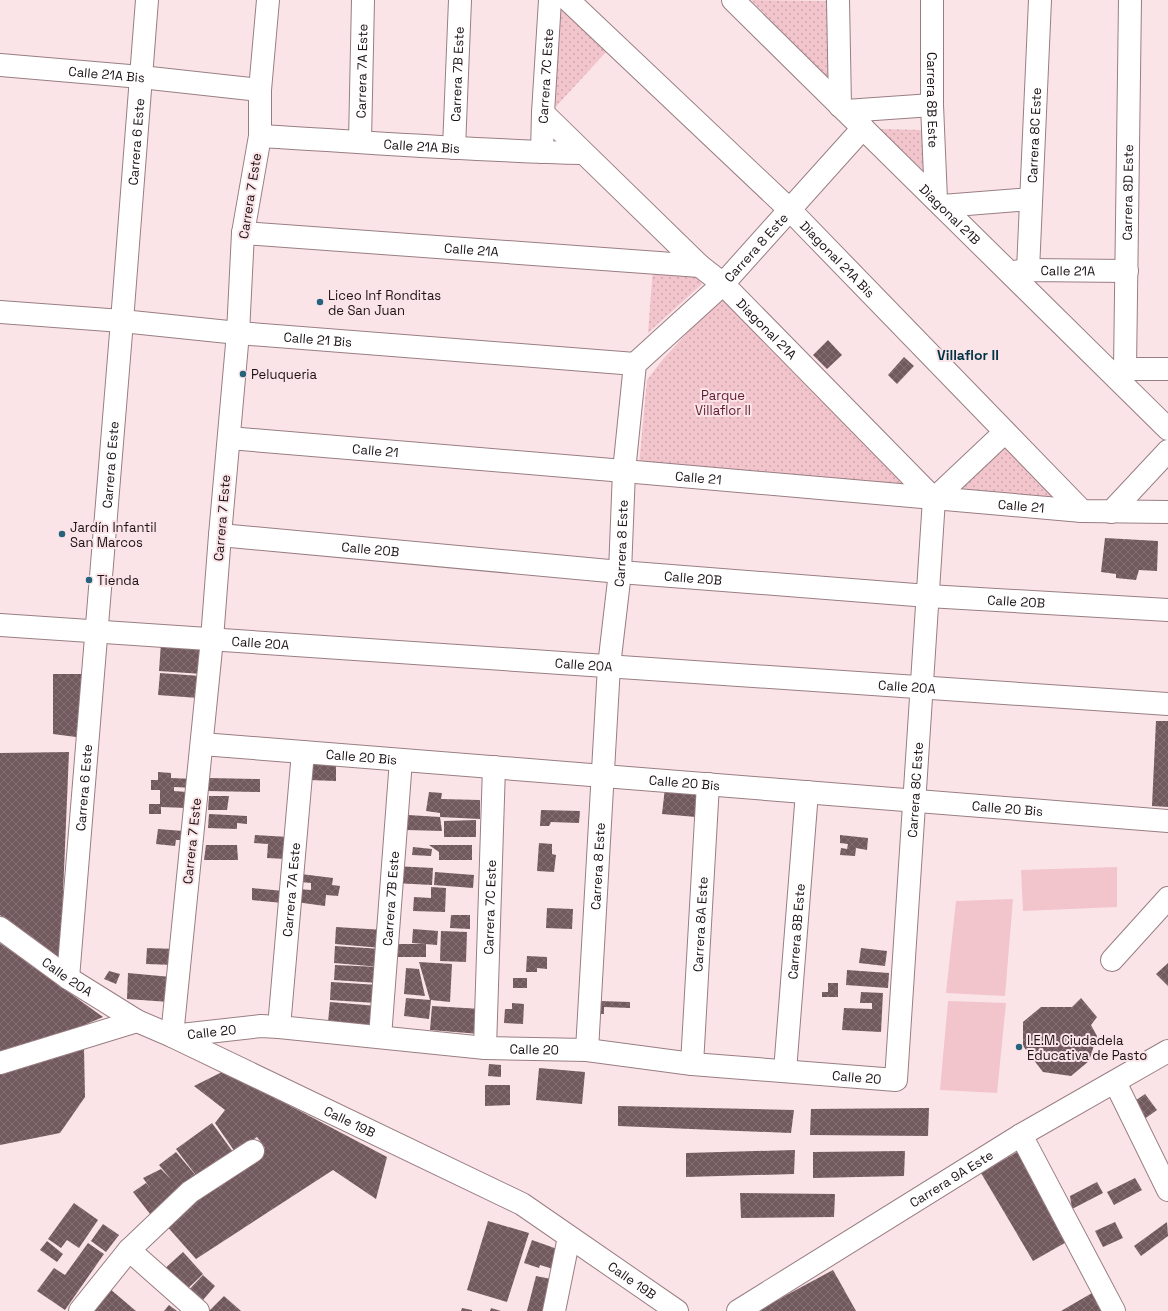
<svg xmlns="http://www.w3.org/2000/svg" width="1168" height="1311" font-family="'Space Grotesk',sans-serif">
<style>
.green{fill:url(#green-dots)}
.pitch{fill:#f2c4cc}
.building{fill:url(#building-cross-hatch)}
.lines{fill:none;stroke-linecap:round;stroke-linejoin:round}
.minor-casing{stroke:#987e83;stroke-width:24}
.minor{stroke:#fff;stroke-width:22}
.poi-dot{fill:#26627a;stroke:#fbe4e8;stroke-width:1.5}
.labels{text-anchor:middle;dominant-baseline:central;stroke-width:4;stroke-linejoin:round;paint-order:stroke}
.street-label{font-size:13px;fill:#1b1214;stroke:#fbe4e8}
.poi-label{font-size:13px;fill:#1b1214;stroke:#fbe4e8;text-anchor:start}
.park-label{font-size:13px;fill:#5f1e31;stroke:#fbe4e8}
.neighbourhood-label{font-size:14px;font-weight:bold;fill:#003345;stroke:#fbe4e8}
</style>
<defs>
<pattern id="green-dots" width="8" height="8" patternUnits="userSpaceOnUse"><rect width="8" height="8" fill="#f2c4cc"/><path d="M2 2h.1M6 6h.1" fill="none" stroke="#cfa7ae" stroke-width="1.8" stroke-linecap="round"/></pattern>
<pattern id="building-cross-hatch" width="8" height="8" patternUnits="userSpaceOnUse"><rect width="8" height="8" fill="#71595d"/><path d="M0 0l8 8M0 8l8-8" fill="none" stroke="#847174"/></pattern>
</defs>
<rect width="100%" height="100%" fill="#fbe4e8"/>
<g class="green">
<path d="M554 0 607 51 549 114Z"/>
<path d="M751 0 829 1 830 80Z"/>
<path d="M880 129 925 130V172Z"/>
<path d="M653 267 693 271 702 284 648 333Z"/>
<path d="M721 297 922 493 639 465 647 380 663 359Z"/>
<path d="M1004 442 1074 509 950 496Z"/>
</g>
<g class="pitch">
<path d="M1117 867V907L1023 911 1021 870Z"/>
<path d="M1013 899 1005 996 946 993 956 901Z"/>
<path d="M948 1001 1006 1003 997 1093 940 1090Z"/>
</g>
<g class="building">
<path d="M828 340 842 355 827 369 813 355Z"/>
<path d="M904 357 914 366 897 384 888 375Z"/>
<path d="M1105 538 1158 541 1157 571 1139 570 1136 580 1116 578V574L1101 572Z"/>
<path d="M161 643 204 645 202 674 159 671Z"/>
<path d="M160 673 200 676 198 698 158 695Z"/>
<path d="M53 674H84L76 737 53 734Z"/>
<path d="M1156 721H1168V807L1152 806Z"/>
<path d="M69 752 60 965 0 915V753Z"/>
<path d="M308 762 336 764V781L309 780Z"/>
<path d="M158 772 171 773V778L194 779V788L174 787V791L187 792V808L161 807V814H149V804H160V790H151V780H158Z"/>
<path d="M209 778 260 779V792L208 791Z"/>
<path d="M665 788 699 791 696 817 662 814Z"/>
<path d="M429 792 442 793 441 799 480 800V819L440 817V813L426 811Z"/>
<path d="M209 796H229L227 810H208Z"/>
<path d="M541 810 580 811 579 823 551 822 549 826H540Z"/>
<path d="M209 814 247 816V824L237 823V829L208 828Z"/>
<path d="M408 815 440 817 442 831 407 830Z"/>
<path d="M476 820V837H444V821Z"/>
<path d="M158 829 183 831V840H176L175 846 156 844Z"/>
<path d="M255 835 288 837 286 859 267 858 268 844 254 843Z"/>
<path d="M840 835 868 838 867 850 856 848 855 856 840 855 841 848 847 849 848 844 840 843Z"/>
<path d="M539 843 552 844V854L556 855 554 872 537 871Z"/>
<path d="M206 845H237L238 860H204Z"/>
<path d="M429 845H472V860H439V852Z"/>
<path d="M413 847 432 849 431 856 412 855Z"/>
<path d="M394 866 433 868 432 885 394 883Z"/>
<path d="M435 872 474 875 473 888 434 885Z"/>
<path d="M301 874 333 878 332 885 340 886 338 896 326 895 325 906 296 902 298 889 311 890V883L300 882Z"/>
<path d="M431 887 446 888 445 912 413 911 414 897 431 898Z"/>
<path d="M252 888 284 891 283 903 252 900Z"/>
<path d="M547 908 573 909 572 929 546 928Z"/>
<path d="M451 915H470V929L450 928Z"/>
<path d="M336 927 384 930 382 948 335 944Z"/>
<path d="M413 929 438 931 437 945 412 943Z"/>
<path d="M441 931 467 932 466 962 440 961Z"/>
<path d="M0 943 103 1017 0 1061Z"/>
<rect x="393" y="944" width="33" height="13"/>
<path d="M335 946 382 949 381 967 334 963Z"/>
<path d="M147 948 176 949 175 965 146 964Z"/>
<path d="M861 948 887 951 885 966 859 963Z"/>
<path d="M527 956 547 957V969L537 968V972H526Z"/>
<path d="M419 962 452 964 450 1002 431 1000 429 1019 404 1016 406 998 430 1000Z"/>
<path d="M1168 963V986L1156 974Z"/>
<path d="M335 965 379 967 378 983 334 980Z"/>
<path d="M406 968 419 969 425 996 404 994Z"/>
<path d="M847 970 889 973 888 988 846 985Z"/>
<path d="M109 971 120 974 116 984 104 979Z"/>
<path d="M128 973 171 977 169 1002 127 999Z"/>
<rect x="513" y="978" width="14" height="10"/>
<path d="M331 982 378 985 376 1003 330 1000Z"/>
<path d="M828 983H838V997H822V992H828Z"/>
<path d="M861 992 883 993 881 1032 842 1030 844 1008 872 1009V1003H860Z"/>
<path d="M1081 998 1097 1017 1091 1025 1097 1036 1089 1061 1071 1076 1043 1072 1023 1046V1022L1041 1007H1072Z"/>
<path d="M599 1001 630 1002V1008L604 1007V1014H599Z"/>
<path d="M330 1002 377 1006 376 1026 328 1022Z"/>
<path d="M512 1003 524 1004 523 1024 504 1023 505 1009H512Z"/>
<path d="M432 1006 481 1009 480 1034 430 1030Z"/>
<path d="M84 1049 85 1097 60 1133 0 1145V1074Z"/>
<path d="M489 1064 501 1065V1077L488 1076Z"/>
<path d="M539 1068 585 1072 582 1104 536 1100Z"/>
<path d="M224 1071 387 1157 376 1199 333 1170 196 1259 164 1223 265 1148 257 1137 235 1152 215 1123 225 1110 194 1086Z"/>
<path d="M485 1085H510V1105L485 1106Z"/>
<path d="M1145 1094 1157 1110 1143 1120 1132 1103Z"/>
<path d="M618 1106 794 1110 791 1133 618 1126Z"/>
<path d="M929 1108 928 1136 810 1135 811 1109Z"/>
<path d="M212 1123 233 1152 198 1178 176 1149Z"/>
<path d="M795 1150 794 1174 686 1177V1153Z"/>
<path d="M905 1151 904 1176 813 1178V1152Z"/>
<path d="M176 1152 197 1177 150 1214 133 1192 146 1183 151 1189 143 1178 161 1169 171 1179 159 1165Z"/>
<path d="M1017 1152 1070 1240 1033 1261 981 1173Z"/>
<path d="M1135 1178 1142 1190 1114 1205 1107 1192Z"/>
<path d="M1097 1182 1103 1193 1072 1209 1070 1196Z"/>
<path d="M740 1193 835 1194 834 1217 741 1218Z"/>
<path d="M74 1203 98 1220 79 1248 67 1240 61 1248 48 1239Z"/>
<path d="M488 1221 529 1233 507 1302 467 1290Z"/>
<path d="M1115 1222 1123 1238 1103 1247 1095 1231Z"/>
<path d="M1167 1222 1168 1236 1141 1256 1134 1246Z"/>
<path d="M103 1224 119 1235 106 1252 91 1241Z"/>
<path d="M532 1240 560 1250 553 1269 540 1265 539 1268 524 1263Z"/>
<path d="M47 1241 63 1254 57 1262 40 1250Z"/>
<path d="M88 1243 104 1254 65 1310 37 1291 54 1268 65 1275Z"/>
<path d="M183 1252 203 1274 182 1294 161 1272Z"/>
<path d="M833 1270 856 1311H757Z"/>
<path d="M203 1275 215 1286 197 1307 184 1295Z"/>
<path d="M536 1276 556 1280 549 1311H527Z"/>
<path d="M110 1289 136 1311H91Z"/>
<path d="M1092 1293 1102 1311H1061Z"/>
<path d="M224 1296 241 1311H209Z"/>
<path d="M169 1305 177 1311H164Z"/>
<path d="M462 1308 472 1310V1311H461Z"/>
<path d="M491 1308 501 1311H490Z"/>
</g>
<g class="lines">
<defs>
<g id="minor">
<path id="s1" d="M268 0 260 90V136L243 233 238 333 220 535 212 639 172 1036 261 1026 279 1027 485 1048 587 1050 692 1064 896 1080 934 499"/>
<path id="s2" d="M568 0 790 210 1082 511"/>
<path id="s3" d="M733 0 1168 429"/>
<path d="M838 0 840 106"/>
<path id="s4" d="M932 0V105L936 200"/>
<path id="s5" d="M0 65 141 77 260 90"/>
<path d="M846 111 932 105"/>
<path id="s6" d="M543 113 700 266 723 284 934 499"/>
<path id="s7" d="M260 136C368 142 475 151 583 153"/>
<path id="s8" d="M360 141 363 0"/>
<path id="s9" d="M454 148 460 0"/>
<path id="s10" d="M542 152 543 113 550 0"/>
<path d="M942 206 1031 199"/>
<path id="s11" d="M243 233 700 266"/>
<path id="s12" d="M1028 270 1040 0"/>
<path id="s13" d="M1014 272 1028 270 1127 271"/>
<path id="s14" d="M0 312 122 321 238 333 635 364"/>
<path d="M1125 369H1168"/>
<path id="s15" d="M1122 383 1125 369 1130 0"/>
<path id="s16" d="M229 438 624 471 1082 511 1168 512"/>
<path d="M934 499 1005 432"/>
<path d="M1111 512 1168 451"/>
<path id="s17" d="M220 535 620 572 928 596 1168 610"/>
<path id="s18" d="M0 625 1168 704"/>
<path id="s19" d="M202 744 1168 821"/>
<path id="s20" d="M0 928 68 978 137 1021 172 1036 522 1204 677 1311"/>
<path d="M1112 960 1168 898"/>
<path id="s21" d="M68 978 122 321 147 0"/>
<path id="s22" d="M279 1027 303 752"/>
<path id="s23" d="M380 1037 401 760"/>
<path id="s24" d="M485 1048 494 767"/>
<path id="s25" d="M587 1050 609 666 620 572 624 471 635 364 723 284 863 128"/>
<path d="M0 1063 137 1021"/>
<path id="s26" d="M692 1064 708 784"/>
<path id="s27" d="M785 1071 807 792"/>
<path d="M1115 1082 1168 1190"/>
<path d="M1021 1135 1114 1311"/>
<path d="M129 1250 198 1311"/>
<path d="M80 1311 129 1250 190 1192 253 1151"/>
<path d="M554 1311 569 1237"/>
<path id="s28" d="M738 1311 1021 1135 1168 1051"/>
</g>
</defs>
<use href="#minor" class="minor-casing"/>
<use href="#minor" class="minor"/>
</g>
<g class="poi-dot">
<circle cx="320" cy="302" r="4"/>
<circle cx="243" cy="374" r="4"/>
<circle cx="62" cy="534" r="4"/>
<circle cx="89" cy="580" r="4"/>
<circle cx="1019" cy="1047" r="4"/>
</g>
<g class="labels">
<g class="street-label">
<text stroke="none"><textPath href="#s8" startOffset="70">Carrera 7A Este</textPath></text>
<text stroke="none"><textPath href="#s5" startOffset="107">Calle 21A Bis</textPath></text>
<text stroke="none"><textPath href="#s9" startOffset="74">Carrera 7B Este</textPath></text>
<text stroke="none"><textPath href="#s10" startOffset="76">Carrera 7C Este</textPath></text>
<text stroke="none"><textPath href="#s4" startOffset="100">Carrera 8B Este</textPath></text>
<text stroke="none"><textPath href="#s12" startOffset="135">Carrera 8C Este</textPath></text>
<text stroke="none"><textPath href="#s21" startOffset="839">Carrera 6 Este</textPath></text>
<text stroke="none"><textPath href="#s7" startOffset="162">Calle 21A Bis</textPath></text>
<text stroke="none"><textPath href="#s15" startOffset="191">Carrera 8D Este</textPath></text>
<text transform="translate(250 196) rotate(-81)">Carrera 7 Este</text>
<text stroke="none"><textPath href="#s3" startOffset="305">Diagonal 21B</textPath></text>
<text stroke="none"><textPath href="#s25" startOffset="856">Carrera 8 Este</textPath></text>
<text stroke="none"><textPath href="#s11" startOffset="229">Calle 21A</textPath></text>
<text stroke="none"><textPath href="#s2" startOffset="374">Diagonal 21A Bis</textPath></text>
<text stroke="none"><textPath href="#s13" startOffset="54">Calle 21A</textPath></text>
<text stroke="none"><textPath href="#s6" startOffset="311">Diagonal 21A</textPath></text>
<text stroke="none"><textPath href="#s14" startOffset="319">Calle 21 Bis</textPath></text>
<text stroke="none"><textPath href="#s16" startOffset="147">Calle 21</textPath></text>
<text stroke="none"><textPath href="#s21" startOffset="515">Carrera 6 Este</textPath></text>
<text stroke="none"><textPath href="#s16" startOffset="471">Calle 21</textPath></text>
<text stroke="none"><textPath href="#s16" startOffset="795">Calle 21</textPath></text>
<text transform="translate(222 518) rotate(-85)">Carrera 7 Este</text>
<text stroke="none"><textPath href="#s25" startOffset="508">Carrera 8 Este</textPath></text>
<text stroke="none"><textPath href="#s17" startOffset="151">Calle 20B</textPath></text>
<text stroke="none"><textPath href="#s17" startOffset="475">Calle 20B</textPath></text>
<text stroke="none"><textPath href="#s17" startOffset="799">Calle 20B</textPath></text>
<text stroke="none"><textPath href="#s18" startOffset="261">Calle 20A</textPath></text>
<text stroke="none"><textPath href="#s18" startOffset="585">Calle 20A</textPath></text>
<text stroke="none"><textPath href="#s18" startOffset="909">Calle 20A</textPath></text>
<text stroke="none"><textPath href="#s19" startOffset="160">Calle 20 Bis</textPath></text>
<text stroke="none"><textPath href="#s19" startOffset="484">Calle 20 Bis</textPath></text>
<text stroke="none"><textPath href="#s21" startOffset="191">Carrera 6 Este</textPath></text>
<text stroke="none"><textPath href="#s1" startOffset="2059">Carrera 8C Este</textPath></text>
<text stroke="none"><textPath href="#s19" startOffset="808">Calle 20 Bis</textPath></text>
<text transform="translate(192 841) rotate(-84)">Carrera 7 Este</text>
<text stroke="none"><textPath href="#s25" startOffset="184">Carrera 8 Este</textPath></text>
<text stroke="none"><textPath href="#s22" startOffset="138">Carrera 7A Este</textPath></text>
<text stroke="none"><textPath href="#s23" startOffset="139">Carrera 7B Este</textPath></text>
<text stroke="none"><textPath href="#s24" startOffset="141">Carrera 7C Este</textPath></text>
<text stroke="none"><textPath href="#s26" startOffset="140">Carrera 8A Este</textPath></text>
<text stroke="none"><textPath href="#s27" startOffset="140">Carrera 8B Este</textPath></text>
<text stroke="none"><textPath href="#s20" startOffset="83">Calle 20A</textPath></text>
<text stroke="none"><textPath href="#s1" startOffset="1081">Calle 20</textPath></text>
<text stroke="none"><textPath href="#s1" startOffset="1405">Calle 20</textPath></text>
<text stroke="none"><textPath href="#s1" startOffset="1729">Calle 20</textPath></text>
<text stroke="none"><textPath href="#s20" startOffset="401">Calle 19B</textPath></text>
<text stroke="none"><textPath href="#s28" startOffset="251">Carrera 9A Este</textPath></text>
<text stroke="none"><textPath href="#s20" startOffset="726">Calle 19B</textPath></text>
</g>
<g class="poi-label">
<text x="328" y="295">Liceo Inf Ronditas<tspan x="328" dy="15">de San Juan</tspan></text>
<text x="251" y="374">Peluqueria</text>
<text x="70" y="527">Jardín Infantil<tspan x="70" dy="15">San Marcos</tspan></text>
<text x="97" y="580">Tienda</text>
<text x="1027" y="1040">I.E.M. Ciudadela<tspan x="1027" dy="15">Educativa de Pasto</tspan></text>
</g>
<g class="park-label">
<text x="723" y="395">Parque<tspan x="723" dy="15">Villaflor II</tspan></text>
</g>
<g class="neighbourhood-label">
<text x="968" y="355">Villaflor II</text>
</g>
</g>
</svg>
